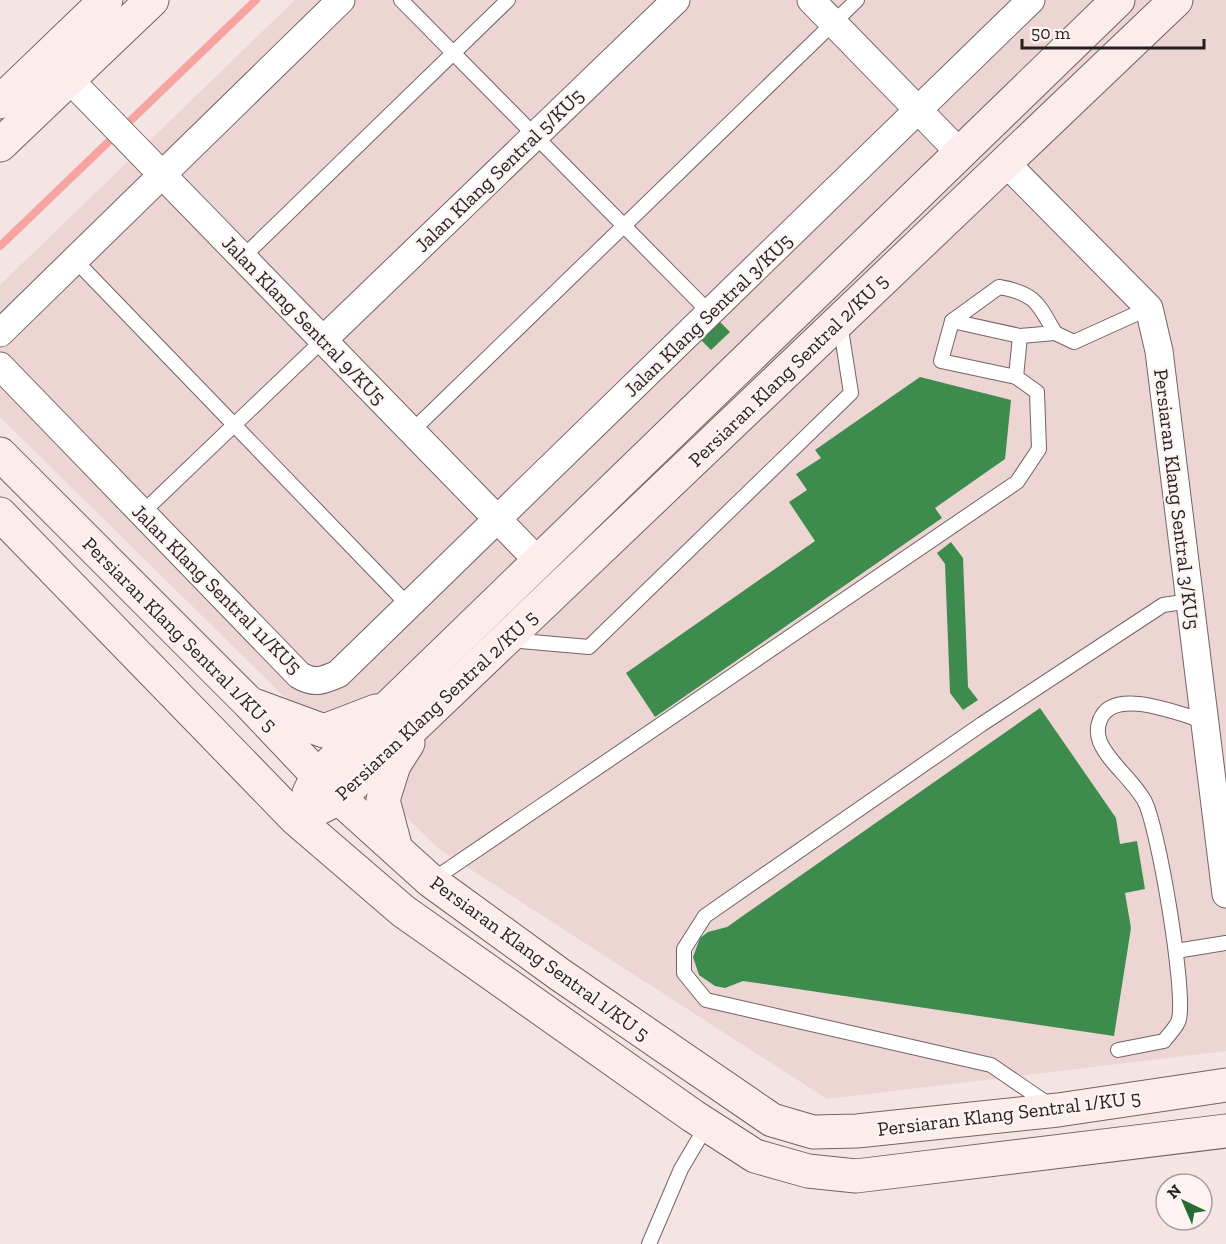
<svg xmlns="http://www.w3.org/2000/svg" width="1226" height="1244" font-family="'Zilla Slab',serif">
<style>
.built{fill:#edd5d4}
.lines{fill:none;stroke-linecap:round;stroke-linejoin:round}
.stream{stroke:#f6a4a2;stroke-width:8}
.building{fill:#3e8c4d}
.lane-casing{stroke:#726464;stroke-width:16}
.street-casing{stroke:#726464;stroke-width:29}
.secondary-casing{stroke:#726464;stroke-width:35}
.lane{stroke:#fff;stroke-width:14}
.street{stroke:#fff;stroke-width:27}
.secondary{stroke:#fcedec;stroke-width:33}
.labels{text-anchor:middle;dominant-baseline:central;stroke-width:4.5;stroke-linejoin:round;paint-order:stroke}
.street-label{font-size:20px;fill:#251f1f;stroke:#fdf3f3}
</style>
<rect width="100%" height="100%" fill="#f4e4e3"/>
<path class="built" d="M295 0H1226V1051L827 1099 439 849 0 417V285Z"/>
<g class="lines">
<path class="stream" d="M0 246 256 0"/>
</g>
<g class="building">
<path d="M718 320 730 332 711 350 699 338Z"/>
<path d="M920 377 1011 400 1005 459 935 508 942 518 655 717 626 673 815 541 789 502 807 490 796 474 821 458 815 450Z"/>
<path d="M951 542 963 558 968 687 978 700 963 710 950 693 945 564 937 553Z"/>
<path d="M1040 708 1116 818 1120 844 1137 841 1145 889 1125 893 1131 928 1114 1036 743 981 725 988 715 986 699 975 693 957 700 938 708 932 727 927Z"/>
</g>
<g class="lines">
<defs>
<g id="lane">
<path d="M401 0 710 313"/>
<path d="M243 257 508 0"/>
<path d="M75 260 409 606"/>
<path d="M1055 333C1038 303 1035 293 999 287L952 321 1020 336 1055 333 1074 342 1149 308"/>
<path d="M1016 377 1020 336"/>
<path d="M412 431 857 0"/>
<path d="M142 513 323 340"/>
<path d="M509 640 589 647 851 393 840 323"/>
<path d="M431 881 1017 482 1039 449 1037 392 1016 377 941 361 952 321"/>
<path d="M1176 951 1226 943"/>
<path d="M1118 1050 1164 1041C1168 1035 1178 1026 1179 1019 1186 992 1158 824 1144 800 1132 779 1109 763 1100 742 1097 734 1097 727 1100 720 1113 686 1179 714 1204 721"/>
<path d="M1051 1106 991 1065 706 1000 684 973V949L705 916 982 724 1163 605 1190 601"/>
<path d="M649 1244 681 1169 707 1125"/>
</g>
<g id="street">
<path d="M811 0 960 153"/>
<path d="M69 79 539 562"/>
<path d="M1005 162 1149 308 1159 351 1226 894"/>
<path d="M0 333 341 0"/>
<path d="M323 340 676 0"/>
<path d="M0 366 299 675C314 684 322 681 338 674L1031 0"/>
</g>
<g id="secondary">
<path d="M0 102 106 0"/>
<path d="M0 145 152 0"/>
<path d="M0 454 249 703 339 798 431 881 559 974 772 1120 813 1132 857 1131 1058 1110 1226 1085"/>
<path d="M0 514 296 819 403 911 693 1116 755 1156 808 1171 856 1176 1226 1131"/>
<path d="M256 706 324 731 376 711"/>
<path d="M309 793 318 775 1118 0"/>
<path d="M319 808 339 798 1176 0"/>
<path d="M396 849 383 800 394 765 408 743"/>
</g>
</defs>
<use href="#lane" class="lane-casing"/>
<use href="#street" class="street-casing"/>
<use href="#secondary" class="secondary-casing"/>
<use href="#lane" class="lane"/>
<use href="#street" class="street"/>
<use href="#secondary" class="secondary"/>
</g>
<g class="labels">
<g class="street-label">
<text transform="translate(499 170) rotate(-44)">Jalan Klang Sentral 5/KU5</text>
<text transform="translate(708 315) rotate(-44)">Jalan Klang Sentral 3/KU5</text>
<text transform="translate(304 320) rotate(46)">Jalan Klang Sentral 9/KU5</text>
<text transform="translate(788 370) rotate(-44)">Persiaran Klang Sentral 2/KU 5</text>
<text transform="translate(1177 499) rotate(83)">Persiaran Klang Sentral 3/KU5</text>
<text transform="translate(217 589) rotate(45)">Jalan Klang Sentral 11/KU5</text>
<text transform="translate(180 634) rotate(45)">Persiaran Klang Sentral 1/KU 5</text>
<text transform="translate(436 705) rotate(-43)">Persiaran Klang Sentral 2/KU 5</text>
<text transform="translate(540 958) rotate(36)">Persiaran Klang Sentral 1/KU 5</text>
<text transform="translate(1009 1113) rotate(-7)">Persiaran Klang Sentral 1/KU 5</text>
</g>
</g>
<g transform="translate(1184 1202) rotate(316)"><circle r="28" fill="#fdf3f3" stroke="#a79e9e" stroke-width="1.5"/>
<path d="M0-4.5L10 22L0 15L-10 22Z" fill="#286b35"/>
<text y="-9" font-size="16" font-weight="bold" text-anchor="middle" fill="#251f1f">N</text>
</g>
<path d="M1022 39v9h182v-9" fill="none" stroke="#251f1f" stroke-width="3"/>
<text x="1031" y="39" font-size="18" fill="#251f1f" stroke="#fdf3f3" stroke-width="4.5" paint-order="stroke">50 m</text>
</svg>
